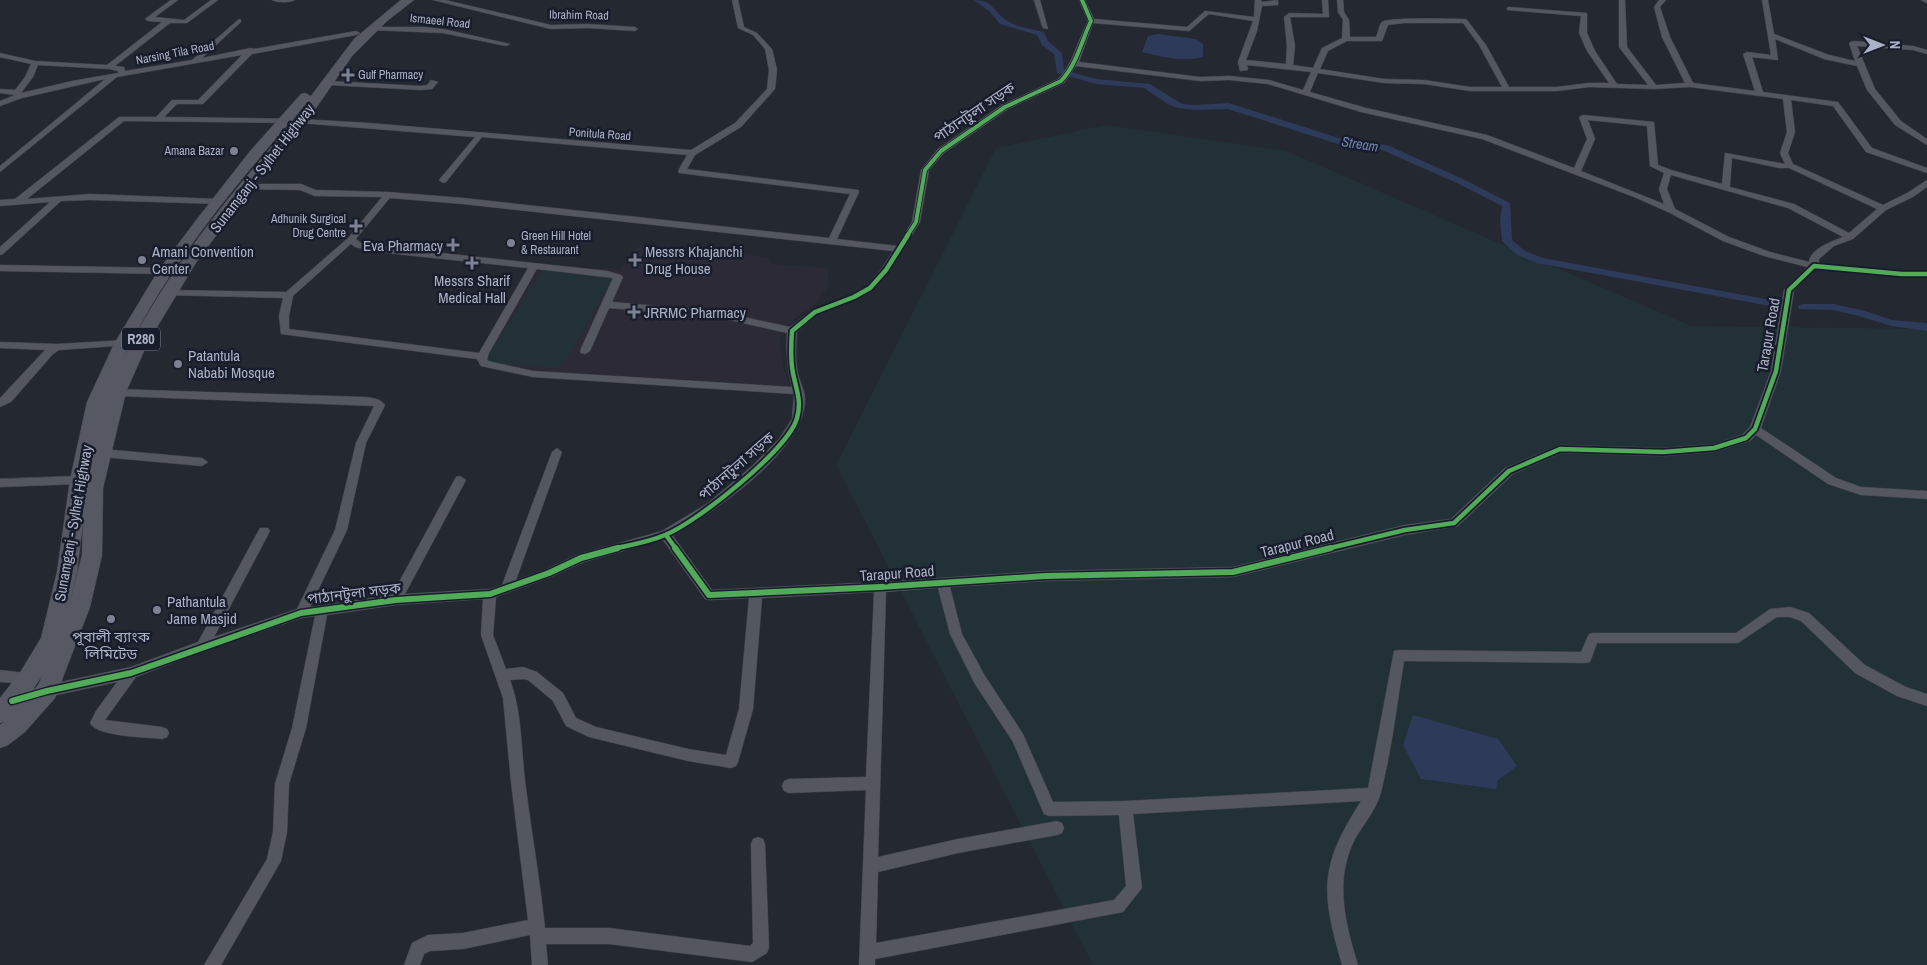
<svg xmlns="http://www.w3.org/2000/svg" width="1927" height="965" font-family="'Archivo Narrow','Noto Sans Bengali',sans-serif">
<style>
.medical{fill:#2d2a38}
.green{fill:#213137}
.water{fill:#2e3a59}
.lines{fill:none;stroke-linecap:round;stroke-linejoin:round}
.canal{fill:#2e3a59;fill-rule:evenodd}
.minor-casing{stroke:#40434b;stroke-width:1}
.primary-casing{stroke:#41454e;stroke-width:1}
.minor{fill:#545660;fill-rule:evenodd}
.primary{fill:#565963;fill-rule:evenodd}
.cycleway-far2-casing{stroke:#181d2c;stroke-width:5.5}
.cycleway-far1-casing{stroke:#181d2c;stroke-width:8}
.cycleway-casing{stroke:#181d2c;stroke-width:9}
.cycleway-far2{stroke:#51ab58;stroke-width:4}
.cycleway-far1{stroke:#51ab58;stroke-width:4.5}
.cycleway{stroke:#51ab58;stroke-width:6}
.poi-dot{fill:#7c8291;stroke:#181d2c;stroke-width:2}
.labels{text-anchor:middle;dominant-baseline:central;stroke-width:5;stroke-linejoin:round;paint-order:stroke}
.far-street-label{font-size:12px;fill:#acb2c5;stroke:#181d2c}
.far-poi-label{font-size:12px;fill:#acb2c5;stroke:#181d2c;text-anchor:start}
.far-water-label{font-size:14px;font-style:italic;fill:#7284af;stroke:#181d2c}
.shield{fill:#181d2c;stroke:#808597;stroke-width:1}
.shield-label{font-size:14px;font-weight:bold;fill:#acb2c5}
.street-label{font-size:15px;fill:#acb2c5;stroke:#181d2c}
.poi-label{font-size:15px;fill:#acb2c5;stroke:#181d2c;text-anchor:start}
</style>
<rect width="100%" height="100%" fill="#242831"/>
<path class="medical" d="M640 245 767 257 772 264 828 268 829 285 815 304 794 320 780 336 783 368 790 386 597 375 476 366 542 264 619 270Z"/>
<g class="green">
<path d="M1106 125 1286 151 1691 326 1927 329V965H1093L836 465 996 148Z"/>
<path d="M542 269 613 279 561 368 494 363 488 360V356Z"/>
</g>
<g class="water">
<path d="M1158 34 1195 39 1203 44V57C1183 62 1161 57 1142 52L1148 36Z"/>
<path d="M1413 715 1498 739 1517 766 1498 780 1496 789 1421 779 1403 745Z"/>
</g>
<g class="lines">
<g class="canal">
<path d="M974 0C994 0 993 12 1006 20 1016 27 1033 29 1044 32L1048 41 1062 53 1064 70 1096 79 1150 84 1182 104 1194 105 1229 103 1345 140 1387 145 1463 179 1510 203 1512 240 1525 251 1543 258 1776 301 1781 304 1776 307 1537 263 1517 255 1502 241 1500 220 1502 206 1457 183 1382 150 1341 145 1228 109 1194 110 1179 108 1169 105 1144 88 1096 84 1057 73 1054 54 1042 45 1037 35 1000 24 989 11Z"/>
<path d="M1803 304H1833L1865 311 1892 320 1927 323V331L1891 326 1859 316 1833 310 1799 309 1798 307 1799 305Z"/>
</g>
<defs>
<g id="minor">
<path d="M171 0H178L155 17 184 20 211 0H218L187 23H170L115 66 124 67 125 71 192 60 239 19 241 20V22L202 58 251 48 254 49 356 31 360 33 356 35 252 54 203 104H177L164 117 300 119 369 123 691 150 735 123 767 89 769 70 765 49 753 35 738 28 732 0H738L744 27 757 33 772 49 777 70 775 89 741 127 695 155 687 169 858 190 859 192 837 239 897 246 912 222 921 170 938 149 1002 105 1058 79C1074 63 1077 41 1088 21L1079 0H1085L1094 19 1187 27 1205 11 1254 17 1255 0H1261L1262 2 1278 0V5L1262 6 1257 31 1246 60 1286 64 1287 46 1284 17 1289 13 1323 14 1322 0H1328L1329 17H1290L1295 46 1293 65 1313 68 1322 48 1342 38 1343 20 1338 12 1337 0H1343L1344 12 1349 20 1350 37H1376C1378 33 1379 25 1382 22 1388 17 1453 19 1465 19L1467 20 1486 45 1509 87H1557L1589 83H1609L1587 51 1579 33 1581 16 1507 10V8L1509 7 1587 13V33L1595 51 1617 84 1648 85 1619 47V0H1625L1627 47 1656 85 1685 83 1662 37 1654 7 1659 0H1666L1660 7 1670 37 1693 83 1755 91 1743 54 1747 52 1771 55 1762 0H1768L1774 34 1829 55 1855 61 1849 43 1853 41 1913 46 1927 50V54L1913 50 1857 46 1875 89 1901 121 1927 139V145L1895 125 1867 90 1857 66 1824 59 1775 39 1778 60 1752 57 1763 92 1838 102 1872 148 1927 168V173L1866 152 1833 106 1791 100 1795 132 1788 153 1793 164 1883 205 1907 193 1927 180V187L1913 197 1886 210 1853 239 1834 246 1819 259V264L1902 271H1927V277H1902L1816 269 1794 291 1781 371 1761 428 1836 478 1861 487 1927 491V499L1861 495 1828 484 1756 435 1750 441 1714 452 1663 456 1561 453 1513 474 1458 526 1405 535 1233 577 1045 581 950 587 962 634 985 676 1023 734 1053 802 1125 801 1368 788 1394 651 1399 650 1581 652 1589 634 1593 633H1736L1770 609 1790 607 1809 613 1865 665 1906 687 1927 694V706L1897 696 1855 673 1801 621 1790 617H1777L1738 643H1597L1590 662 1585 663 1404 661C1397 704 1392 749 1381 792 1378 807 1363 825 1355 839 1334 880 1345 923 1358 965H1342C1334 936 1323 901 1329 871 1333 846 1348 822 1361 801L1133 814 1142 888 1123 912 875 959V965H859L866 790 789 793 784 791 782 786 784 781 789 779 866 777 874 592 762 598 753 709 738 762 736 766 731 768 688 761 589 737 566 726 553 701 528 680 523 679 510 680C522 712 521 747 525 781 531 830 540 879 545 928H609L750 946 753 943 751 844 753 839 758 837 763 839 765 844 769 947 767 953 752 962 609 944H546L548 965H532L530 935 463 949 430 951 424 954 420 965H404L412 943 428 935 463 933 528 920 511 782 503 698 481 635 483 599 396 605 327 615 306 728 289 784 287 832 281 861 221 965H204L267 859 273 832 275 784 292 728 315 616 301 618 206 650 136 677 105 720 162 727 167 729 169 733 167 737 162 739C147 737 97 737 90 723L96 711 117 682 47 697 13 707 8 705 6 701 8 697 47 685 131 667 198 642 260 528H268L270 531 214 637 297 609 335 530 356 443 374 406 117 396 112 392 113 389 364 397C372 398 380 398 385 405L366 443 347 530 310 607 392 595 456 477 460 476 466 480 405 594 490 589 502 585 552 452 557 448 562 452 516 580 545 570 577 555 662 531 708 503 751 467 779 439 792 419 794 394 533 377 481 366 477 359 281 334 279 316 283 298 165 295V291L168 290 286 292 348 238 382 197 315 196 300 190 246 189 242 186 243 184H301L316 190 388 192 463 198 829 238 850 194 679 173 678 171 687 155 482 137 446 182 443 183 439 180 475 137 300 123 124 121 27 199 90 194 218 199 221 200V204L90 200 61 201 3 254 0 255V247L50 202 0 206V200L15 199 119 117H156L172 100H198L242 55 117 77 0 172V166L105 79 22 98 0 106V101L15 95 0 93V89L15 90 25 77 31 64 0 57V53L35 61 107 65 162 22 148 21 145 19ZM1209 14 1253 21 1238 62 1240 71 1248 70 1247 65 1311 72 1303 90 1269 80 1229 76 1200 77 1079 62 1093 23 1189 31ZM1405 23H1463L1479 45 1502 87H1470L1424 80 1384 79 1320 69 1328 51 1347 41H1382L1388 25ZM38 65 109 69 118 71V73L72 81 21 93 33 77ZM1076 66 1200 81 1229 80 1268 84 1361 112 1482 139 1634 197 1668 212 1723 241 1764 256 1807 267 1784 290 1771 371 1750 427 1742 435 1714 444 1663 448 1560 445 1505 468 1451 519 1405 525 1233 567 1045 571 880 582 712 590 673 536C715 510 803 453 805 400 805 391 800 382 798 374 795 360 796 346 797 332L818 314 857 299 873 290 889 272 920 222 929 170 944 153 1008 109 1064 83ZM1318 73 1384 83 1424 84 1470 91H1557L1589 87 1654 89 1690 87 1783 99 1787 132 1780 153 1785 164 1725 153 1722 184 1671 170 1658 165 1654 122 1583 115 1579 117 1587 139 1574 168 1487 135 1366 108 1310 92ZM1588 120 1647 126 1650 166 1664 173 1659 189 1664 204 1581 171 1595 139ZM1732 158 1779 168H1789L1877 209 1849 233 1794 204 1730 187ZM1671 175 1788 208 1843 237C1832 241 1810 249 1809 262L1770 252 1729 237 1675 209 1667 189ZM390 198 463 204 893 251 882 268 867 286 851 295 812 310 790 327 716 311 612 302 623 277 621 275 607 271 377 246 361 243 356 239ZM351 244 355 247 377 252 528 268 479 353 289 329V316L293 296ZM537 269 613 278 580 351 581 353 585 354 590 351 609 308 716 317 787 333C786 352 787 369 792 387L533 371 488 361 487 359 489 353ZM663 540 705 599 709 600 749 598 739 709 726 755 688 749 596 727 576 718 563 693 537 672 523 667 506 669 493 635 496 597 553 576 584 562ZM938 588 950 634 975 684 1013 742 1044 814 1049 816 1119 815 1126 886 1114 900 876 943 878 872 958 853 1057 835 1062 833 1064 828 1062 823 1057 821 958 839 878 857 886 592Z"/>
<path d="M272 0H295C290 3 277 3 272 0Z"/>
<path d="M433 0H445L551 25 588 24 635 27 638 29 635 31 588 28 551 29Z"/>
<path d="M1034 0H1040L1048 29 1043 28Z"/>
<path d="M1921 0H1927V3Z"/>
<path d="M371 27H424L443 29 510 44 506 46 443 33 369 30V28Z"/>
<path d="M431 80 438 82 432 89 421 90 328 85 324 83 328 81 421 86 427 85Z"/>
<path d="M0 265 166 268 171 271 166 274 0 271Z"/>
<path d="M127 340 131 341 132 343 131 345 59 350 53 354 11 402 0 407V398L45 350 0 348V342L57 344Z"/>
<path d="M102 449 202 458 208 462 202 466 102 457 97 453Z"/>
<path d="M79 476 85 480 79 484 0 487V479Z"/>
<path d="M0 670 34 674 36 678 34 682 29 684 0 682Z"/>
</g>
<path id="primary" d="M401 0H414L387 21 352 56 305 124 251 189 197 261 148 342 126 392 103 488 102 555 90 607 55 698 25 732 8 745 0 748V725L5 721 0 723V698L21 671 41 638 57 572 70 480 87 402 114 344 158 271 197 219 251 150 301 94 305 93 311 96 354 39ZM304 106C285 132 263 157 242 182 197 237 153 297 122 362 163 270 238 182 304 106ZM83 521 82 555 68 610 77 572ZM43 674 38 685 28 697Z"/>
</defs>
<use href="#minor" class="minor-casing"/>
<use href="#primary" class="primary-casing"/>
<use href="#minor" class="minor"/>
<use href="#primary" class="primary"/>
<defs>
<path id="cycleway-far2" d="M907 236 916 222 925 170 941 151 1005 107 1061 81C1077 64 1081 42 1091 21L1082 0"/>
<g id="cycleway-far1">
<path d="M666 535 676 549"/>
<path d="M613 549C630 545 649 542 665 535 696 523 789 449 797 418 802 401 796 389 793 373 790 359 791 345 792 331L815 312 854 297 870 288 886 270 908 235"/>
<path d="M1326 549 1405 530 1454 523 1509 471 1560 449 1663 452 1714 448 1746 438 1755 429 1776 371 1789 290 1814 266 1902 274H1927"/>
</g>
<g id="cycleway">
<path d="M675 548 709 595 880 587 1045 576 1233 572 1331 548"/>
<path d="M12 701 47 691 131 673 301 613 396 600 490 594 549 573 581 558 618 548"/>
</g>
</defs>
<use href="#cycleway-far2" class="cycleway-far2-casing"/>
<use href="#cycleway-far1" class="cycleway-far1-casing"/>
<use href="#cycleway" class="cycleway-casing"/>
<use href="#cycleway-far2" class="cycleway-far2"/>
<use href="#cycleway-far1" class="cycleway-far1"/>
<use href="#cycleway" class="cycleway"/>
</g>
<g class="poi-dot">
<path d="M345.5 67.5h5v5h5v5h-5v5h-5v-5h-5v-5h5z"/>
<circle cx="234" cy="151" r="5"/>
<path d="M353.5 218.5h5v5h5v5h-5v5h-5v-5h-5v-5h5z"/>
<circle cx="511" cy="243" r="5"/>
<path d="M450.5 237.5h5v5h5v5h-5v5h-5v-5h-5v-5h5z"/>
<circle cx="142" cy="260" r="5"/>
<path d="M632.5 252.5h5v5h5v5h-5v5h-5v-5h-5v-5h5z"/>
<path d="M469.5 255.5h5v5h5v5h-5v5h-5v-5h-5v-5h5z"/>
<path d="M631.5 304.5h5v5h5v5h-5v5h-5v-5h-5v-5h5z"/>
<circle cx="178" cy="364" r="5"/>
<circle cx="157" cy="610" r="5"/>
<circle cx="111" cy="619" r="5"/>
</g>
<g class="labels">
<g class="far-street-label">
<text transform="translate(579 15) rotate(1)">Ibrahim Road</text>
<text transform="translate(440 21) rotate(6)">Ismaeel Road</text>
<text transform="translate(175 53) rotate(-11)">Narsing Tila Road</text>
<text transform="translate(600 134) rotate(4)">Ponitula Road</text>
</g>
<g class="far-poi-label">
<text x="358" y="75">Gulf Pharmacy</text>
<text x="224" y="151" text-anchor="end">Amana Bazar</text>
<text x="346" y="219" text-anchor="end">Adhunik Surgical<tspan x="346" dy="14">Drug Centre</tspan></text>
<text x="521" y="236">Green Hill Hotel<tspan x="521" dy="14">&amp; Restaurant</tspan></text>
</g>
<g class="far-water-label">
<text transform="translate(1360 144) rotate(9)">Stream</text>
</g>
<rect class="shield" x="122" y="327.5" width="38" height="23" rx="4"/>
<g class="shield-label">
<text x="141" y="339">R280</text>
</g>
<g class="street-label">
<text transform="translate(974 112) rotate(-34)">পাঠানটুলা সড়ক</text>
<text transform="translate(262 168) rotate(-52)">Sunamganj - Sylhet Highway</text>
<text transform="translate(1768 335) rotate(-80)">Tarapur Road</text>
<text transform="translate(736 466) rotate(-41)">পাঠানটুলা সড়ক</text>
<text transform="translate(73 523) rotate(-80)">Sunamganj - Sylhet Highway</text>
<text transform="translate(1297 543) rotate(-14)">Tarapur Road</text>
<text transform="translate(897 573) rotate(-4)">Tarapur Road</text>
<text transform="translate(354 593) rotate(-7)">পাঠানটুলা সড়ক</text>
</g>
<g class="poi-label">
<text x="443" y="245" text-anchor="end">Eva Pharmacy</text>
<text x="152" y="251">Amani Convention<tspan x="152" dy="17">Center</tspan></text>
<text x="645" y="251">Messrs Khajanchi<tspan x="645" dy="17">Drug House</tspan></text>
<text x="472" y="280" text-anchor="middle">Messrs Sharif<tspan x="472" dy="17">Medical Hall</tspan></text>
<text x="644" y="312">JRRMC Pharmacy</text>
<text x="188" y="355">Patantula<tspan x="188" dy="17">Nababi Mosque</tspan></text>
<text x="167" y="601">Pathantula<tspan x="167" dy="17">Jame Masjid</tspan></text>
<text x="111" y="636" text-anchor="middle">পূবালী ব্যাংক<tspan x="111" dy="17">লিমিটেড</tspan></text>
</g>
</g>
<g transform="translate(1882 45) rotate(90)" stroke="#181d2c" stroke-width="4" paint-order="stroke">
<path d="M0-4L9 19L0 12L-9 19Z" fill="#acb2c5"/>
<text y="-8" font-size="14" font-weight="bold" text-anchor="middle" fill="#acb2c5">N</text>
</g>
</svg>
